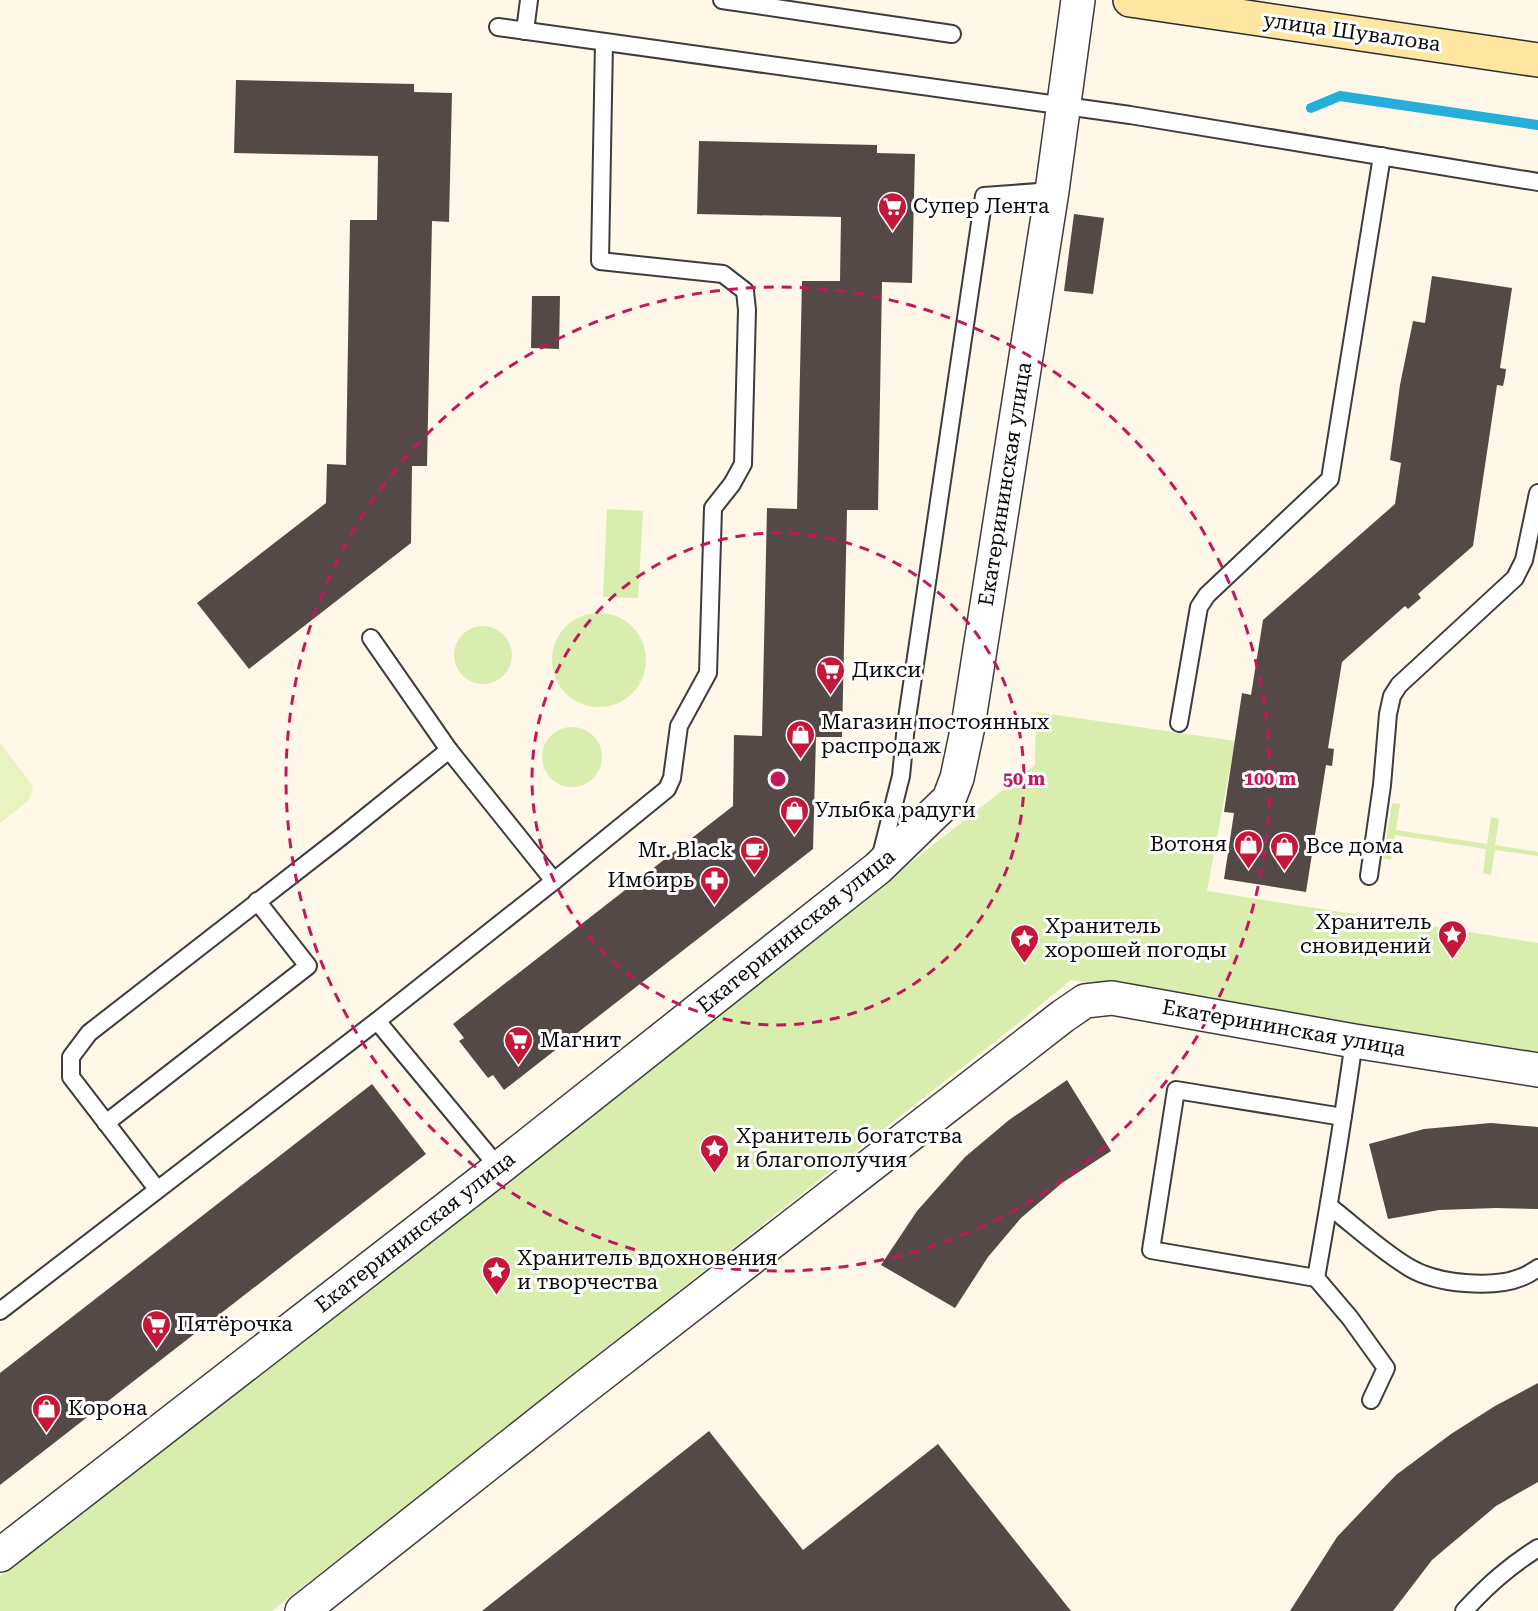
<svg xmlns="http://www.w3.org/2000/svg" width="1538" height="1611" font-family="'Roboto Serif',serif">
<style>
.green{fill:#d8edae}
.pitch{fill:#e9f3c0}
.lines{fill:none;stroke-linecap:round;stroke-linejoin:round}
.stream{stroke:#26aeda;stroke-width:10}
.building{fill:#544946}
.lane-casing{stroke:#3d3d3d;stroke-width:20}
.street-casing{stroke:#3d3d3d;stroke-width:36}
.secondary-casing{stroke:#2c2c2c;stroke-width:36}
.lane{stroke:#fff;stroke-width:16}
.street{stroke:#fff;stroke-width:33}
.secondary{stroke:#ffe7a2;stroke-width:33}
.ring{fill:none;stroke:#c2185b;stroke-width:3;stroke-dasharray:10 8}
.labels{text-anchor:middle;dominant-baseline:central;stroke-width:6;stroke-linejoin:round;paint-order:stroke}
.street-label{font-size:21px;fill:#0a0a0a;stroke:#fff}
.poi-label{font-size:21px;fill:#0a0a0a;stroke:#fff;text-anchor:start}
.centre{fill:#c2185b;stroke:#fff;stroke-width:3}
.ring-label{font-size:18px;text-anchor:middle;font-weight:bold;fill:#c2185b;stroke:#fff;stroke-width:6;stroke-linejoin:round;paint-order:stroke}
</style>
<rect width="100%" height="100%" fill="#fff7e7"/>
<g class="green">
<path d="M607 509 643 511 638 598 603 597Z"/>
<circle cx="599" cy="660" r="47"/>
<circle cx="483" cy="655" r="29"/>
<path d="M1036 712 1235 741 1207 891 1538 943V1055L1071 980 1011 1029 272 1611H0V1576L1035 765Z"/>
<circle cx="572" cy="757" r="30"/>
<path d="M1392 803 1400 804 1396 830 1487 844 1491 817 1499 819 1495 845 1538 852V856L1495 850 1491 875 1483 873 1486 849 1395 835 1391 860 1383 858Z"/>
</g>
<path class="pitch" d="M0 743 30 782 33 789 28 801 0 823Z"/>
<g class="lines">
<path class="stream" d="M1311 108 1340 96 1538 125"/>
</g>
<g class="building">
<path d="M236 80 414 84V92L452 93 449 222 432 221 427 466H412L411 543 249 669 197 603 326 503 327 464 346 465 350 220H377L378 156 234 153Z"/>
<path d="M699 141 877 145V153L915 154 912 283 882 282 878 510H847L842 737H816L813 849 504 1090 493 1075 488 1078 459 1041 464 1038 453 1024 733 806 734 735 762 736 767 508 797 509 802 281H840L841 217 697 214Z"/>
<path d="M1074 214 1104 218 1093 294 1064 291Z"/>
<path d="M1432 276 1512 288 1500 368 1506 369 1505 377 1503 386 1497 385 1473 546 1418 594 1421 598 1408 609 1405 606 1342 662 1328 748 1334 749 1332 766 1326 765 1306 892 1224 879 1234 813 1224 812 1242 693 1251 695 1263 620 1395 504 1401 463 1390 460 1400 385 1413 321 1425 323Z"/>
<path d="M532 296H560L559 349 531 348Z"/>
<path d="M1067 1080 1111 1151 1062 1183 1021 1218 988 1257 955 1308 881 1265 917 1211 965 1157 1009 1120Z"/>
<path d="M372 1084 426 1154 0 1485V1373Z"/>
<path d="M1491 1123 1538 1127V1209L1496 1208 1439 1210 1388 1219 1369 1144 1424 1129Z"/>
<path d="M1538 1383V1482L1496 1506 1432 1560 1393 1611H1290L1337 1537 1396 1475 1451 1434 1495 1406Z"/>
<path d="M709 1431 803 1550 938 1444 1071 1611H482Z"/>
</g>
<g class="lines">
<defs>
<g id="lane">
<path d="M722 0 952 34"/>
<path d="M498 27 1130 115 1538 182"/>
<path d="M525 31 529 0"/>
<path d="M371 638 449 750"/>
<path d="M1179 723 1199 607 1207 595 1330 479 1382 156"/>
<path d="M880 859 901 776 906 725 984 196 1052 191"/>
<path d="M1369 876 1382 785 1388 714 1392 696 1399 685 1515 578 1524 560 1538 493"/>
<path d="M554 881 667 789 672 778 679 726 708 673 713 508 732 484 743 464 747 310 745 291 723 274 600 261 604 42"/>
<path d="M1343 1117 1176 1090 1151 1250 1316 1278C1330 1199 1343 1120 1354 1041"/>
<path d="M106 1123 308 966 257 901"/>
<path d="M157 1189 71 1077V1057L89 1033 341 837 449 750 554 881 377 1021"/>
<path d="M1329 1206C1356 1227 1381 1251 1410 1268 1437 1284 1493 1289 1522 1277 1528 1275 1533 1271 1538 1268"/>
<path d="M1316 1278 1350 1318 1386 1368 1371 1400"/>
<path d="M0 1311 377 1021 499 1168"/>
<path d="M1464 1611C1488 1585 1508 1567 1538 1548"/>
</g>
<g id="street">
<path d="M0 1555 499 1168 878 868 949 799 957 778 968 726 1052 191 1078 0"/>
<path d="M302 1611 580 1391 1063 1016 1085 1001 1112 998 1354 1041 1538 1070"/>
</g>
<path id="secondary" d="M1130 0 1538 60"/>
</defs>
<use href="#lane" class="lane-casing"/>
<use href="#street" class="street-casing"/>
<use href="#secondary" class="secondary-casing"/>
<use href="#lane" class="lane"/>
<use href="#street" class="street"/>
<use href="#secondary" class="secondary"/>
</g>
<g class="ring">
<circle cx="778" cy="779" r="246"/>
<circle cx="778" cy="779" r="492"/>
</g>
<defs>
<symbol id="supermarket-pin" viewBox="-11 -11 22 30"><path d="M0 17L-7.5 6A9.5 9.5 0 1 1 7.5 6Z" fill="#c61639" stroke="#fff"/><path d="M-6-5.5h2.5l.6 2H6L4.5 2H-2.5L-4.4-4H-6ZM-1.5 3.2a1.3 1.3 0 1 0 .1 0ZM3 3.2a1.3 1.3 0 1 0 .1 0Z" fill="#fff"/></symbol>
<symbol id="shop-pin" viewBox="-11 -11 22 30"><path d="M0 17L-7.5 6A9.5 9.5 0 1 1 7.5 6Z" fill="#c61639" stroke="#fff"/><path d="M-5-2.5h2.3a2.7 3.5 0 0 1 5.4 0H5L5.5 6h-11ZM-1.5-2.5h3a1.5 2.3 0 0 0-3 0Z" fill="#fff"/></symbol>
<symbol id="cafe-pin" viewBox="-11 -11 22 30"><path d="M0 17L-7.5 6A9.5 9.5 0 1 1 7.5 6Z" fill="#c61639" stroke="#fff"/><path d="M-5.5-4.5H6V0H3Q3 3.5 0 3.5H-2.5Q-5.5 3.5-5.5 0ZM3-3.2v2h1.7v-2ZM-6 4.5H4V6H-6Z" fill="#fff"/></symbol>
<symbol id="pharmacy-pin" viewBox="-11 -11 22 30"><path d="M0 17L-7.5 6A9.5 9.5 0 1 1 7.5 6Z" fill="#c61639" stroke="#fff"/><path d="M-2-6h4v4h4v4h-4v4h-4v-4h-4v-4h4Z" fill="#fff"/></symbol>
<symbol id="sight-pin" viewBox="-11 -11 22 30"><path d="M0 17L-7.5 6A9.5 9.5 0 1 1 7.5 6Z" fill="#c61639" stroke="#fff"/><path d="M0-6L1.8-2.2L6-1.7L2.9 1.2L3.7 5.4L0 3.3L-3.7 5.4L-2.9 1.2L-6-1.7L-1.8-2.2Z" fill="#fff"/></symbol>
</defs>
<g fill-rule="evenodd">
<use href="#supermarket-pin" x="876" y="190" width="33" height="45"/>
<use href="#supermarket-pin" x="814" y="654" width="33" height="45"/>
<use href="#shop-pin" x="784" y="718" width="33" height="45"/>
<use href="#shop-pin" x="778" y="794" width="33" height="45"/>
<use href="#shop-pin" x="1232" y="828" width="33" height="45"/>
<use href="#shop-pin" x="1268" y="830" width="33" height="45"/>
<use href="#cafe-pin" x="738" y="834" width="33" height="45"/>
<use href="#pharmacy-pin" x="698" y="864" width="33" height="45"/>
<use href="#sight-pin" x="1436" y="918" width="33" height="45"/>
<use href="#sight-pin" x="1008" y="922" width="33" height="45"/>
<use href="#supermarket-pin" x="502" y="1024" width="33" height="45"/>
<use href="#sight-pin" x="698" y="1132" width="33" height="45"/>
<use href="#sight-pin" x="480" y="1254" width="33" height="45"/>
<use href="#supermarket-pin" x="140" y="1308" width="33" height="45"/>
<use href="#shop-pin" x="30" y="1392" width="33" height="45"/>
</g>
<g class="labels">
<g class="street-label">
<text transform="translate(1352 32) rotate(8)">улица Шувалова</text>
<text transform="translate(1005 484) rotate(-81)">Екатерининская улица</text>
<text transform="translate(796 931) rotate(-39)">Екатерининская улица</text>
<text transform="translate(1284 1028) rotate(10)">Екатерининская улица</text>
<text transform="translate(415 1232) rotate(-38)">Екатерининская улица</text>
</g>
<g class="poi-label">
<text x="913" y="206">Супер Лента</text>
<text x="852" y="670">Дикси</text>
<text x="821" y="722">Магазин постоянных<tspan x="821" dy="24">распродаж</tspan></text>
<text x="815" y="810">Улыбка радуги</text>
<text x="1227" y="844" text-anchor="end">Вотоня</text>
<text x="1306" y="846">Все дома</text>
<text x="733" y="850" text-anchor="end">Mr. Black</text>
<text x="694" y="880" text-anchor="end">Имбирь</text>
<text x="1431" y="922" text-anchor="end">Хранитель<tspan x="1431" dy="24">сновидений</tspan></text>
<text x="1045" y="926">Хранитель<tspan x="1045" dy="24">хорошей погоды</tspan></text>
<text x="540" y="1040">Магнит</text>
<text x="736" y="1136">Хранитель богатства<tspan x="736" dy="24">и благополучия</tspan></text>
<text x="517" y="1258">Хранитель вдохновения<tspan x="517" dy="24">и творчества</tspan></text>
<text x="177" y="1324">Пятёрочка</text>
<text x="68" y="1408">Корона</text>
</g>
</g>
<circle cx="778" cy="779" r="9" class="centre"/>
<g class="ring-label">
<text x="1024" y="785">50 m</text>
<text x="1270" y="785">100 m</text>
</g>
</svg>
